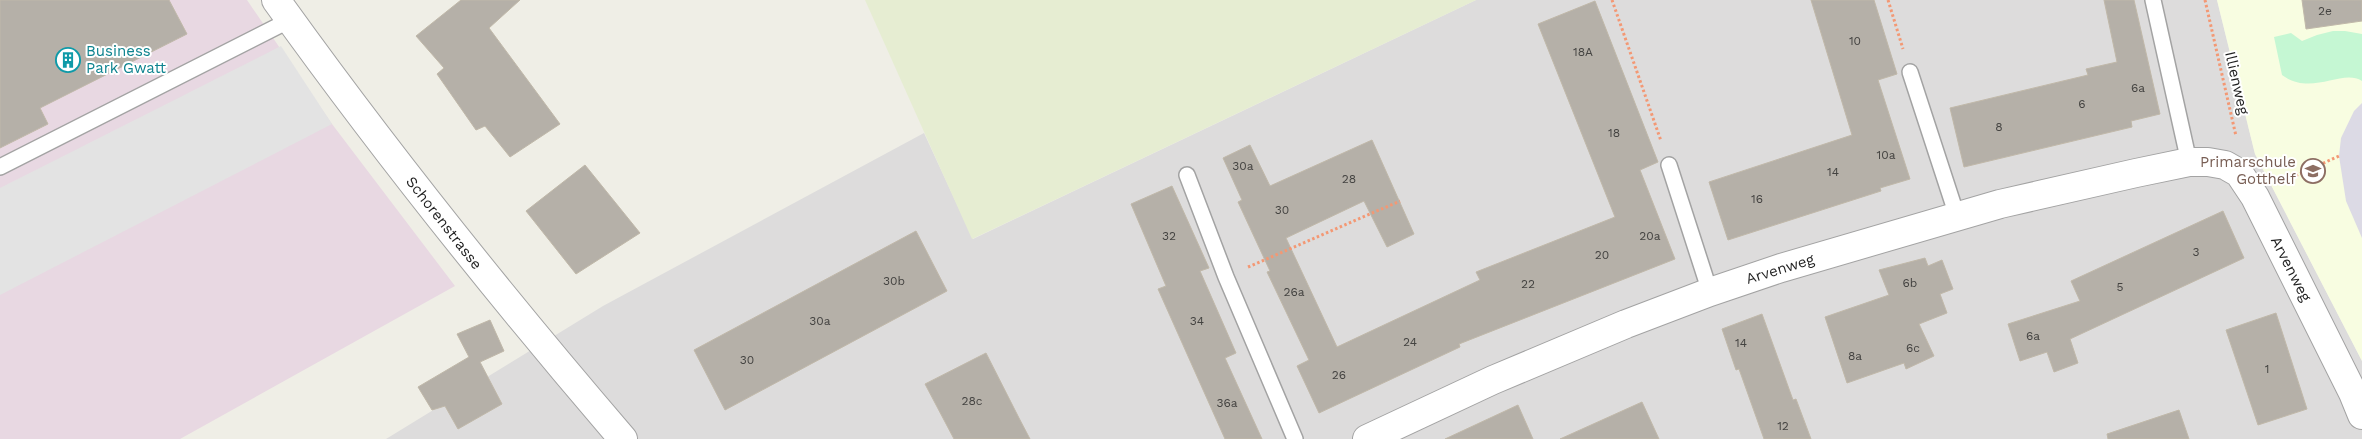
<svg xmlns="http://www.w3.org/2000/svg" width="2362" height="439" font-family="'Work Sans',sans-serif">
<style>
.residential{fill:#dddcdc}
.industrial{fill:#e8d8e2}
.education{fill:#f8fde1}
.farmland{fill:#e6edd2}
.park{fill:#c5f7d3}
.parking{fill:#e3e3e3}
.plaza{fill:#dcdae5}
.building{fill:#b5b0a8;stroke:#c0b8a9}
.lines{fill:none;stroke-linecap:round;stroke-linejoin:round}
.service-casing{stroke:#a3a3a3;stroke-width:18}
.minor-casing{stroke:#a3a3a3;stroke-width:30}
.tertiary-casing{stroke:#a3a3a3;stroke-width:30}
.path{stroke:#f39874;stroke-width:3;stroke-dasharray:2.5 2.5;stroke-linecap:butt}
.service{stroke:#fff;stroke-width:15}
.minor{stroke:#fff;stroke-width:28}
.tertiary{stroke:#fff;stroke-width:28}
.labels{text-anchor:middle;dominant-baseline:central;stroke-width:4;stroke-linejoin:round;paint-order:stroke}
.number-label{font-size:12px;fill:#444341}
.culture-label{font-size:15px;fill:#0d838f;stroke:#fff;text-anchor:start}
.street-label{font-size:15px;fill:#1f1f1f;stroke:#fff}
.education-label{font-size:15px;fill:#785e54;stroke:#fff;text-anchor:end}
</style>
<rect width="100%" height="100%" fill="#efeee6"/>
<path class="residential" d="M1476 0H2217L2255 154 2362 361V439H386L603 306 924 133 973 239Z"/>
<path class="industrial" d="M0 0H247L332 124 455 286 180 439H0Z"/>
<path class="education" d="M2217 0H2362V361L2255 154Z"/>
<path class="farmland" d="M865 0H1476L972 239Z"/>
<path class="park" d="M2333 31H2345L2362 34V81C2342 68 2312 97 2282 75L2274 37 2291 33 2302 41 2317 35Z"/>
<path class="parking" d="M281 46 332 124 0 295V188Z"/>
<path class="plaza" d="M2362 103V238L2346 201 2339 156 2341 138 2354 111Z"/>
<g class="building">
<path d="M0 0H169L187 34 40 108 48 124 0 148Z"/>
<path d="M461 0H520L489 28 560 124 510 157 485 126 476 130 437 74 444 68 416 36Z"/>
<path d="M1811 0H1874L1897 74 1878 80 1910 179 1880 188 1881 191 1728 240 1709 182 1852 135Z"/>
<path d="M2104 0H2134L2160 114 2131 121 2132 127 1964 167 1950 108 2088 75 2086 69 2117 62Z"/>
<path d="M2302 0H2362V21L2306 29Z"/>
<path d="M1595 1 1658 162 1640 170 1675 259 1459 344 1460 347 1319 413 1297 366 1309 360 1267 272 1270 271 1238 202 1242 200 1223 158 1250 145 1270 186 1372 140 1414 234 1387 247 1364 201 1286 238 1337 347 1480 280 1476 272 1615 217 1538 24Z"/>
<path d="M585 165 640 233 576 274 526 211Z"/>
<path d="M1172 186 1209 268 1200 271 1236 353 1225 358 1262 439H1225L1158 289 1166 286 1131 204Z"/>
<path d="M2223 211 2244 258 2070 339 2078 363 2054 372 2047 352 2020 361 2008 324 2080 301 2071 281Z"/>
<path d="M916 231 947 291 725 410 694 350Z"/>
<path d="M1925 258 1928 266 1942 260 1953 289 1940 294 1947 313 1919 324 1934 356 1906 369 1904 363 1847 383 1825 317 1889 295 1879 270Z"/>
<path d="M2276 313 2307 409 2258 425 2226 330Z"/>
<path d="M1762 314 1793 400 1796 399 1811 439H1764L1739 369 1736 370 1722 329Z"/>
<path d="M490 320 504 351 480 362 502 404 458 429 445 406 432 410 418 387 469 357 457 334Z"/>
<path d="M986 353 1019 418 1030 439H954L925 384Z"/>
<path d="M1642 402 1659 439H1560Z"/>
<path d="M1518 405 1533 439H1445Z"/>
<path d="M2179 410 2189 439H2108L2107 434Z"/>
</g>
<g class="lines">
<defs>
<g id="service">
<path d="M2153 0 2189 162"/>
<path d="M1910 72 1957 216"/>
<path d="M1669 165 1710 292"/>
<path d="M0 167 290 20"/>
<path d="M1187 175 1226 277 1295 439"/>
</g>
<path id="minor" d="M1367 439 1493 380 1626 324 1710 292 1781 268 2000 204 2136 173 2189 162H2208L2225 165 2239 173 2255 197 2353 393 2362 415"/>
<path id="tertiary" d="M276 0C385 152 501 297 623 439"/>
</defs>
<use href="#service" class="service-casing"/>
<use href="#minor" class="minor-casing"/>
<use href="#tertiary" class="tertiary-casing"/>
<g class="path">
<path d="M1612 0 1661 141"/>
<path d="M1888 0 1903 49"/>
<path d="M2205 0 2236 136"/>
<path d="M2282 182 2339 156"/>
<path d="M1248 267 1400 201"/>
</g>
<use href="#service" class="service"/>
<use href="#minor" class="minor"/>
<use href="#tertiary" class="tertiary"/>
</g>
<defs>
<symbol id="building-ring" viewBox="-11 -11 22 22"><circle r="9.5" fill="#fff" stroke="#0f9aa8" stroke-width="1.5"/><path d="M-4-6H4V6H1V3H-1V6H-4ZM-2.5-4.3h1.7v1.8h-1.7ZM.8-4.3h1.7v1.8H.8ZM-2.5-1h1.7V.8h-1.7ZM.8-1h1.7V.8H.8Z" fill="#0f9aa8"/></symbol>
<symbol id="school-ring" viewBox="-11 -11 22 22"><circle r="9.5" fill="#fff" stroke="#8d6e63" stroke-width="1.5"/><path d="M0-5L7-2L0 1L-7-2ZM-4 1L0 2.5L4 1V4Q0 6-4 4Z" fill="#8d6e63"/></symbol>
</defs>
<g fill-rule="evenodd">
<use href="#building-ring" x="54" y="46" width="28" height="28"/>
<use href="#school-ring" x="2299" y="157" width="28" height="28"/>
</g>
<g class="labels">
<g class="number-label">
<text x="2325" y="11">2e</text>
<text x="1855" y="41">10</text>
<text x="1583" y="52">18A</text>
<text x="2138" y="88">6a</text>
<text x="2082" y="104">6</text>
<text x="1999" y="127">8</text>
<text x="1614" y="133">18</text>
<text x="1886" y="155">10a</text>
<text x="1243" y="166">30a</text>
<text x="1833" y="172">14</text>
<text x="1349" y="179">28</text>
<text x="1757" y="199">16</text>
<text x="1282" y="210">30</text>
<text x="1169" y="236">32</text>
<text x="1650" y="236">20a</text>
<text x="2196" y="252">3</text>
<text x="1602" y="255">20</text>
<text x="894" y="281">30b</text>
<text x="1910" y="283">6b</text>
<text x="1528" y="284">22</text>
<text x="2120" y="287">5</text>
<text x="1294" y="292">26a</text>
<text x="820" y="321">30a</text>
<text x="1197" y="321">34</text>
<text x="2033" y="336">6a</text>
<text x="1410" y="342">24</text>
<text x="1741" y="343">14</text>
<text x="1913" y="348">6c</text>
<text x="1855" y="356">8a</text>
<text x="747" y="360">30</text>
<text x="2267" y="369">1</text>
<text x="1339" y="375">26</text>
<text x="972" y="401">28c</text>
<text x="1227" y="403">36a</text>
<text x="1783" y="426">12</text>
</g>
<g class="culture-label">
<text x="86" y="51">Business<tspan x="86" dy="17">Park Gwatt</tspan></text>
</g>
<g class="street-label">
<text transform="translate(2237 83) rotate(77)">Illienweg</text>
<text transform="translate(444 223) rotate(52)">Schorenstrasse</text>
<text transform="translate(1780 269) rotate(-17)">Arvenweg</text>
<text transform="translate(2291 269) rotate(63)">Arvenweg</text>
</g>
<g class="education-label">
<text x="2296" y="162">Primarschule<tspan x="2296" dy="17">Gotthelf</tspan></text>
</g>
</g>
</svg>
